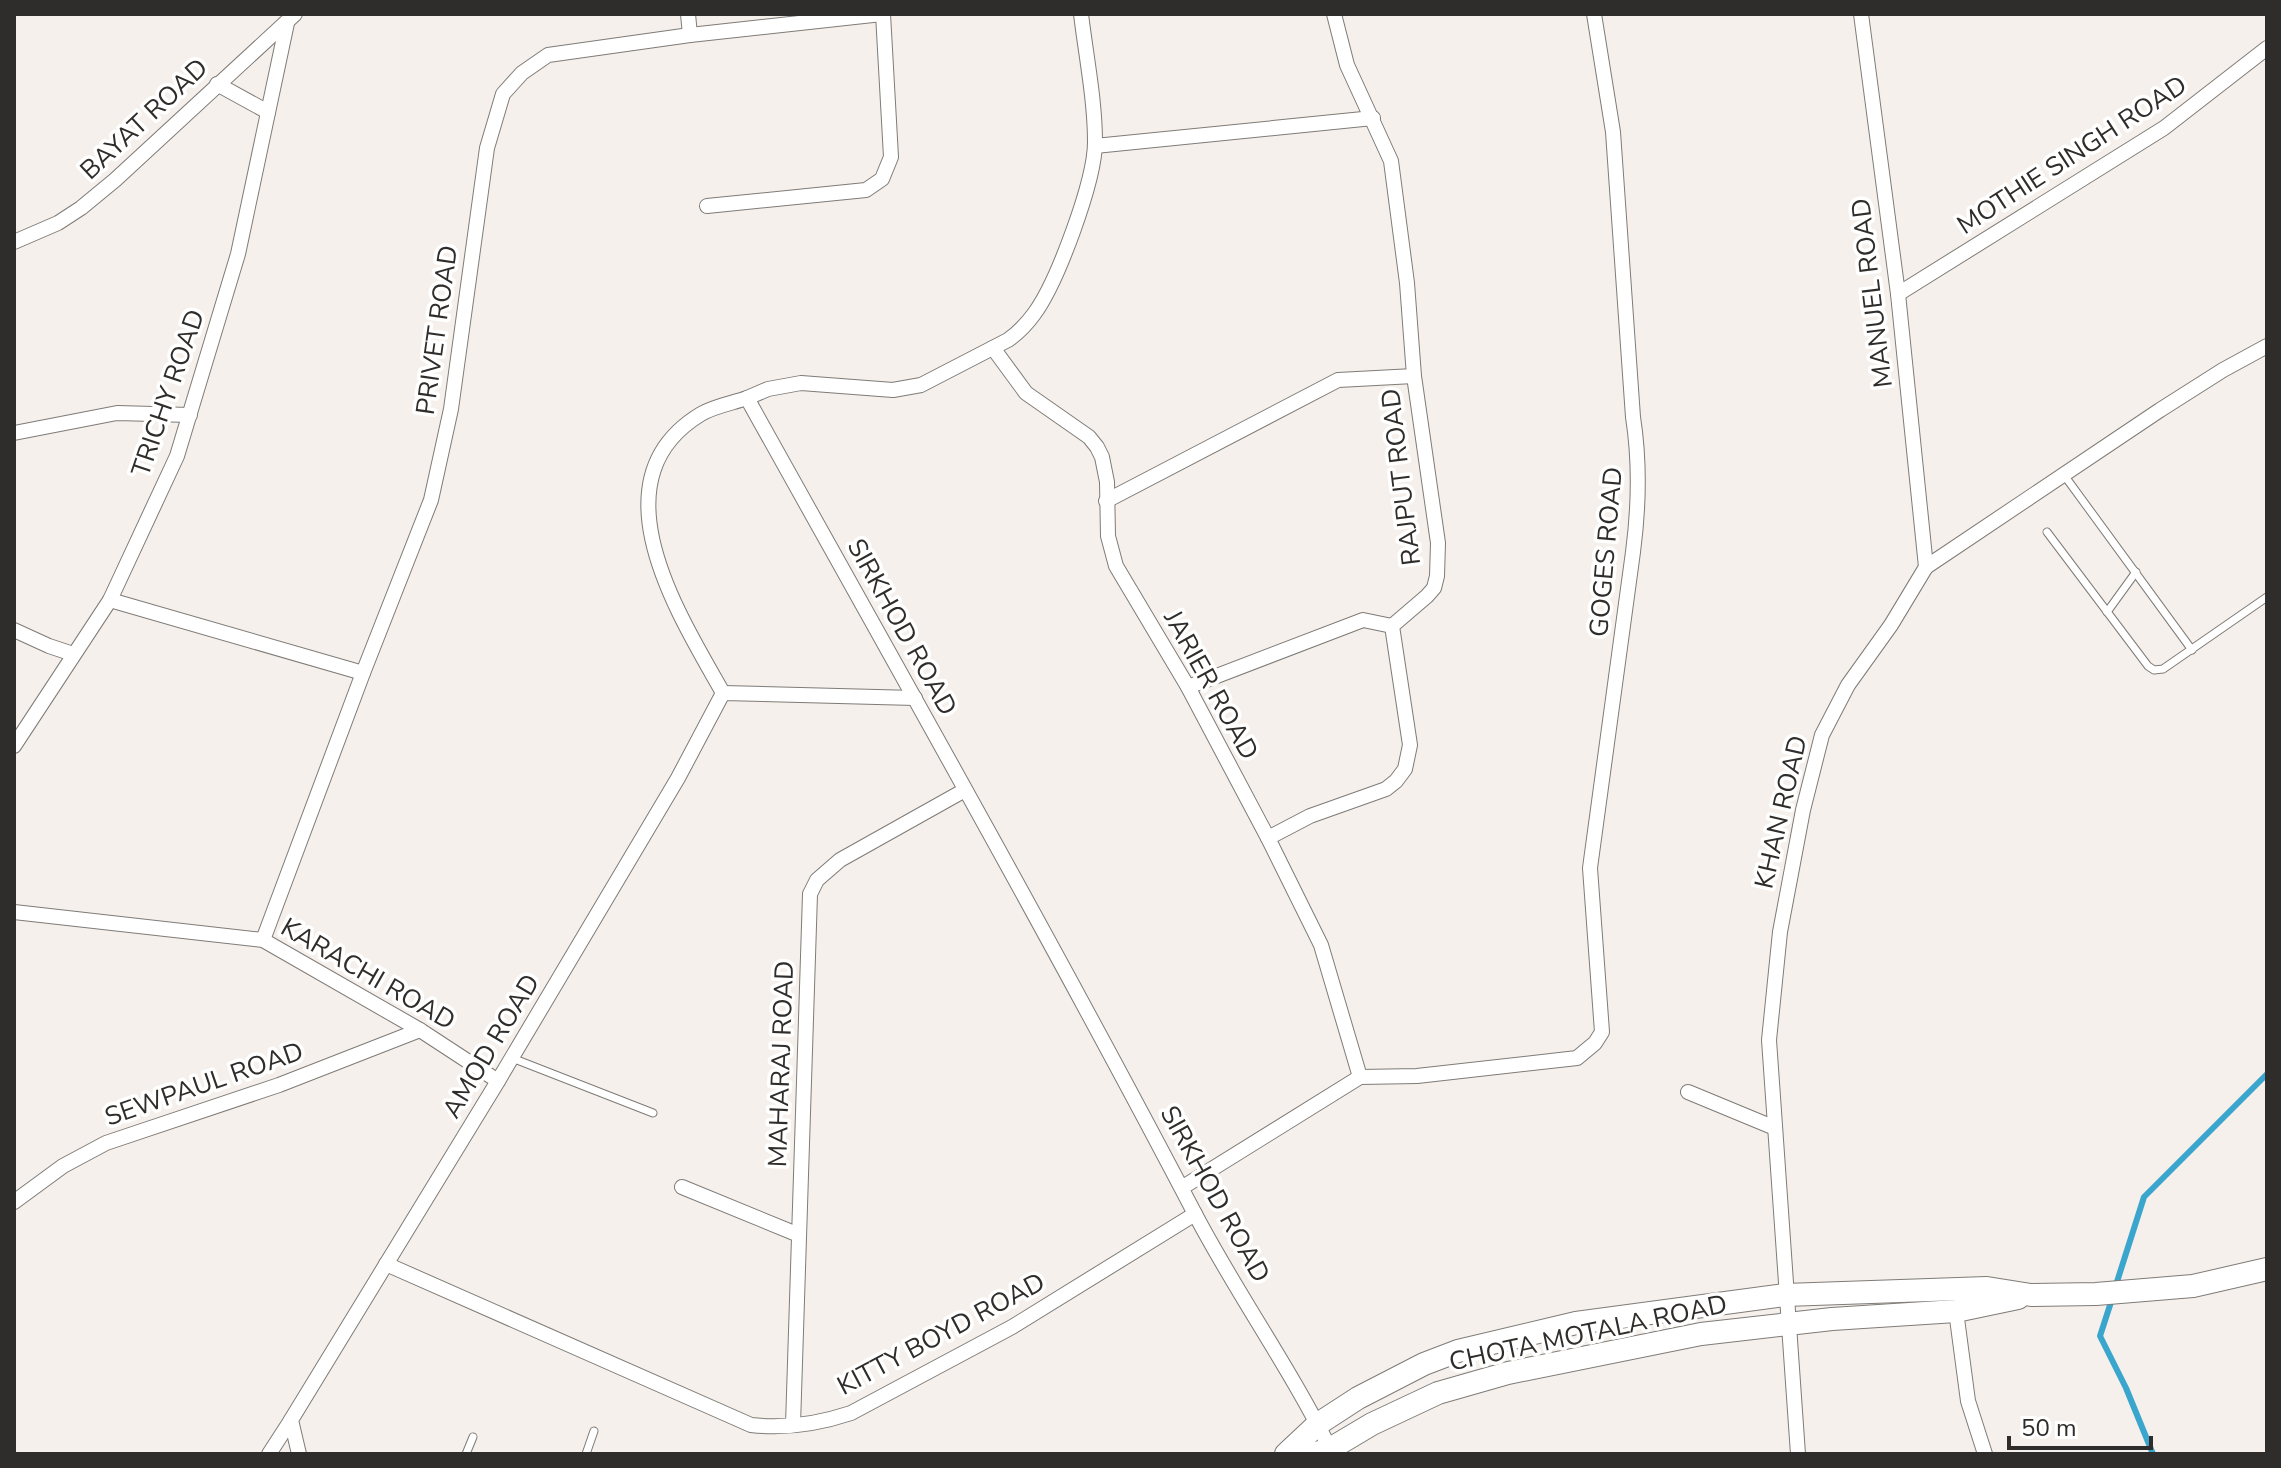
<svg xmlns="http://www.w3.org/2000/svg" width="2281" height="1468" font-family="'Nunito Sans',sans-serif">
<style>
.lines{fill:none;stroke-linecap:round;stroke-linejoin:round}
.stream{stroke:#3aa6cd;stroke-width:6}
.lane-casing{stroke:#7f7b77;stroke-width:9}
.street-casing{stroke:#7f7b77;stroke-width:16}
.secondary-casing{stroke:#7f7b77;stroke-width:24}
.lane{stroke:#fff;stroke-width:7}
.street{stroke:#fff;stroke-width:14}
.secondary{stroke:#fff;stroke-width:22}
.labels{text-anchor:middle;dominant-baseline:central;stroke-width:7;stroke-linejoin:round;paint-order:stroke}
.street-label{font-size:26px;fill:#2f2d2b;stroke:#fff}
</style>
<rect width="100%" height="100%" fill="#f5f0eb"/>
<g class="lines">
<g class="stream">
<path d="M2115 1288 2144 1197 2267 1074"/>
<path d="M2112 1299 2100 1336 2126 1388 2153 1454"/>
</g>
<defs>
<g id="lane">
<path d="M2064 475 2192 650"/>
<path d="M2047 532 2148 666 2154 670 2163 669 2267 597"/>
<path d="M2107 612 2136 572"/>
<path d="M512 1058 653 1113"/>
<path d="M466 1454 473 1437"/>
<path d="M586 1454 594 1431"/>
</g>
<g id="street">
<path d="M688 14 690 35"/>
<path d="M1081 14C1086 56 1095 100 1095 142 1095 181 1057 283 1034 314 1026 325 1018 333 1008 340L921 385 893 390 801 383 768 389 747 398C898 669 1051 939 1195 1214 1237 1294 1290 1368 1330 1449"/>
<path d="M1861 14 1898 294 1926 567"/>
<path d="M217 84 268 112"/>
<path d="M1095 146 1373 118"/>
<path d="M707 206 866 190 882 179 891 157 883 14"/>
<path d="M14 242 58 223 81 208 115 180 295 14"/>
<path d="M1898 294 2164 128 2267 48"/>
<path d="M993 348 1026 393 1089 437 1097 447 1102 457 1107 482 1108 536 1116 566 1188 687 1268 838 1321 945 1360 1077"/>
<path d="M14 433 117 413 190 415"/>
<path d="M1106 501 1338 380 1414 376"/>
<path d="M110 600 363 673"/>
<path d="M14 630 49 646 73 654"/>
<path d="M1188 687 1363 620 1392 626"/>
<path d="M723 693C679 615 592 480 701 414 714 406 733 403 747 398"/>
<path d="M14 746 110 600 177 456 238 254 287 23"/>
<path d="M1268 838 1310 816 1386 789 1396 781 1405 769 1410 745 1392 626 1427 596 1434 588 1437 576 1438 543 1414 376 1407 283 1391 161 1347 65 1334 14"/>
<path d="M14 912 263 940 420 1030 498 1081"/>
<path d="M263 940 363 673 431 500 451 409 487 148 503 94 522 73 548 55 690 35 882 14"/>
<path d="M1688 1092 1775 1128"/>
<path d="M682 1187 799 1235"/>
<path d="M1183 1187 1360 1077 1417 1076 1577 1058 1595 1043 1602 1032 1590 868 1633 552C1639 506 1640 462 1633 417L1613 132 1594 14"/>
<path d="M14 1202 63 1166 106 1143 279 1085 420 1030"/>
<path d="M386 1264 751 1425C785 1429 818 1424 851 1413L1012 1327 1195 1214"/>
<path d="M1956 1311 1968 1401 1985 1454"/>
<path d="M793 1425 810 894 817 880 840 860 965 790"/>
<path d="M269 1454 291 1420"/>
<path d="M299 1454 291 1420 498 1081 678 778 723 693 915 698"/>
<path d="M1798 1454 1769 1040 1780 932 1803 810 1822 735 1848 685 1891 625 1926 567 2160 410 2223 370 2267 346"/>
</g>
<g id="secondary">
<path d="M1286 1454 1318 1424 1358 1398 1424 1364 1458 1351 1576 1323 1785 1295 1987 1288 2031 1295 2096 1294 2193 1286 2267 1269"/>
<path d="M1312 1454 1330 1449 1372 1424 1438 1393 1508 1373 1701 1334 1832 1319 1956 1311 2018 1298"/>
</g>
</defs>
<use href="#lane" class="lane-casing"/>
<use href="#street" class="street-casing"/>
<use href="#secondary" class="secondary-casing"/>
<use href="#lane" class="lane"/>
<use href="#street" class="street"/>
<use href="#secondary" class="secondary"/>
</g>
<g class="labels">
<g class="street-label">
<text transform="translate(144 119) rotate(-43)">BAYAT ROAD</text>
<text transform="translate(2072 155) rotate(-33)">MOTHIE SINGH ROAD</text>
<text transform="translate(1872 293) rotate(-97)">MANUEL ROAD</text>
<text transform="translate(437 330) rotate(-82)">PRIVET ROAD</text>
<text transform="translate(168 393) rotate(-71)">TRICHY ROAD</text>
<text transform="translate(1401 477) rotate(-97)">RAJPUT ROAD</text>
<text transform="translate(1606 552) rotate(-85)">GOGES ROAD</text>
<text transform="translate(902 627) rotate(61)">SIRKHOD ROAD</text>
<text transform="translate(1211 685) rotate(61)">JARIER ROAD</text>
<text transform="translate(1781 812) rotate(-77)">KHAN ROAD</text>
<text transform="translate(368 974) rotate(30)">KARACHI ROAD</text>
<text transform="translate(491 1046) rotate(-59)">AMOD ROAD</text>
<text transform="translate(781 1064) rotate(-88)">MAHARAJ ROAD</text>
<text transform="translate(204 1084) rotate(-19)">SEWPAUL ROAD</text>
<text transform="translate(1215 1194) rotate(61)">SIRKHOD ROAD</text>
<text transform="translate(1588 1333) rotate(-12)">CHOTA MOTALA ROAD</text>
<text transform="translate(941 1334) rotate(-28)">KITTY BOYD ROAD</text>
</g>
</g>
<rect width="2281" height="1468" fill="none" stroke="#2f2d2b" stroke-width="32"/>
<path d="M2009 1436v12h142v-12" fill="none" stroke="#2f2d2b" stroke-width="4"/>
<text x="2021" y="1436" font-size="24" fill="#2f2d2b" stroke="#ffffff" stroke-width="6" paint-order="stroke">50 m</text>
</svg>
